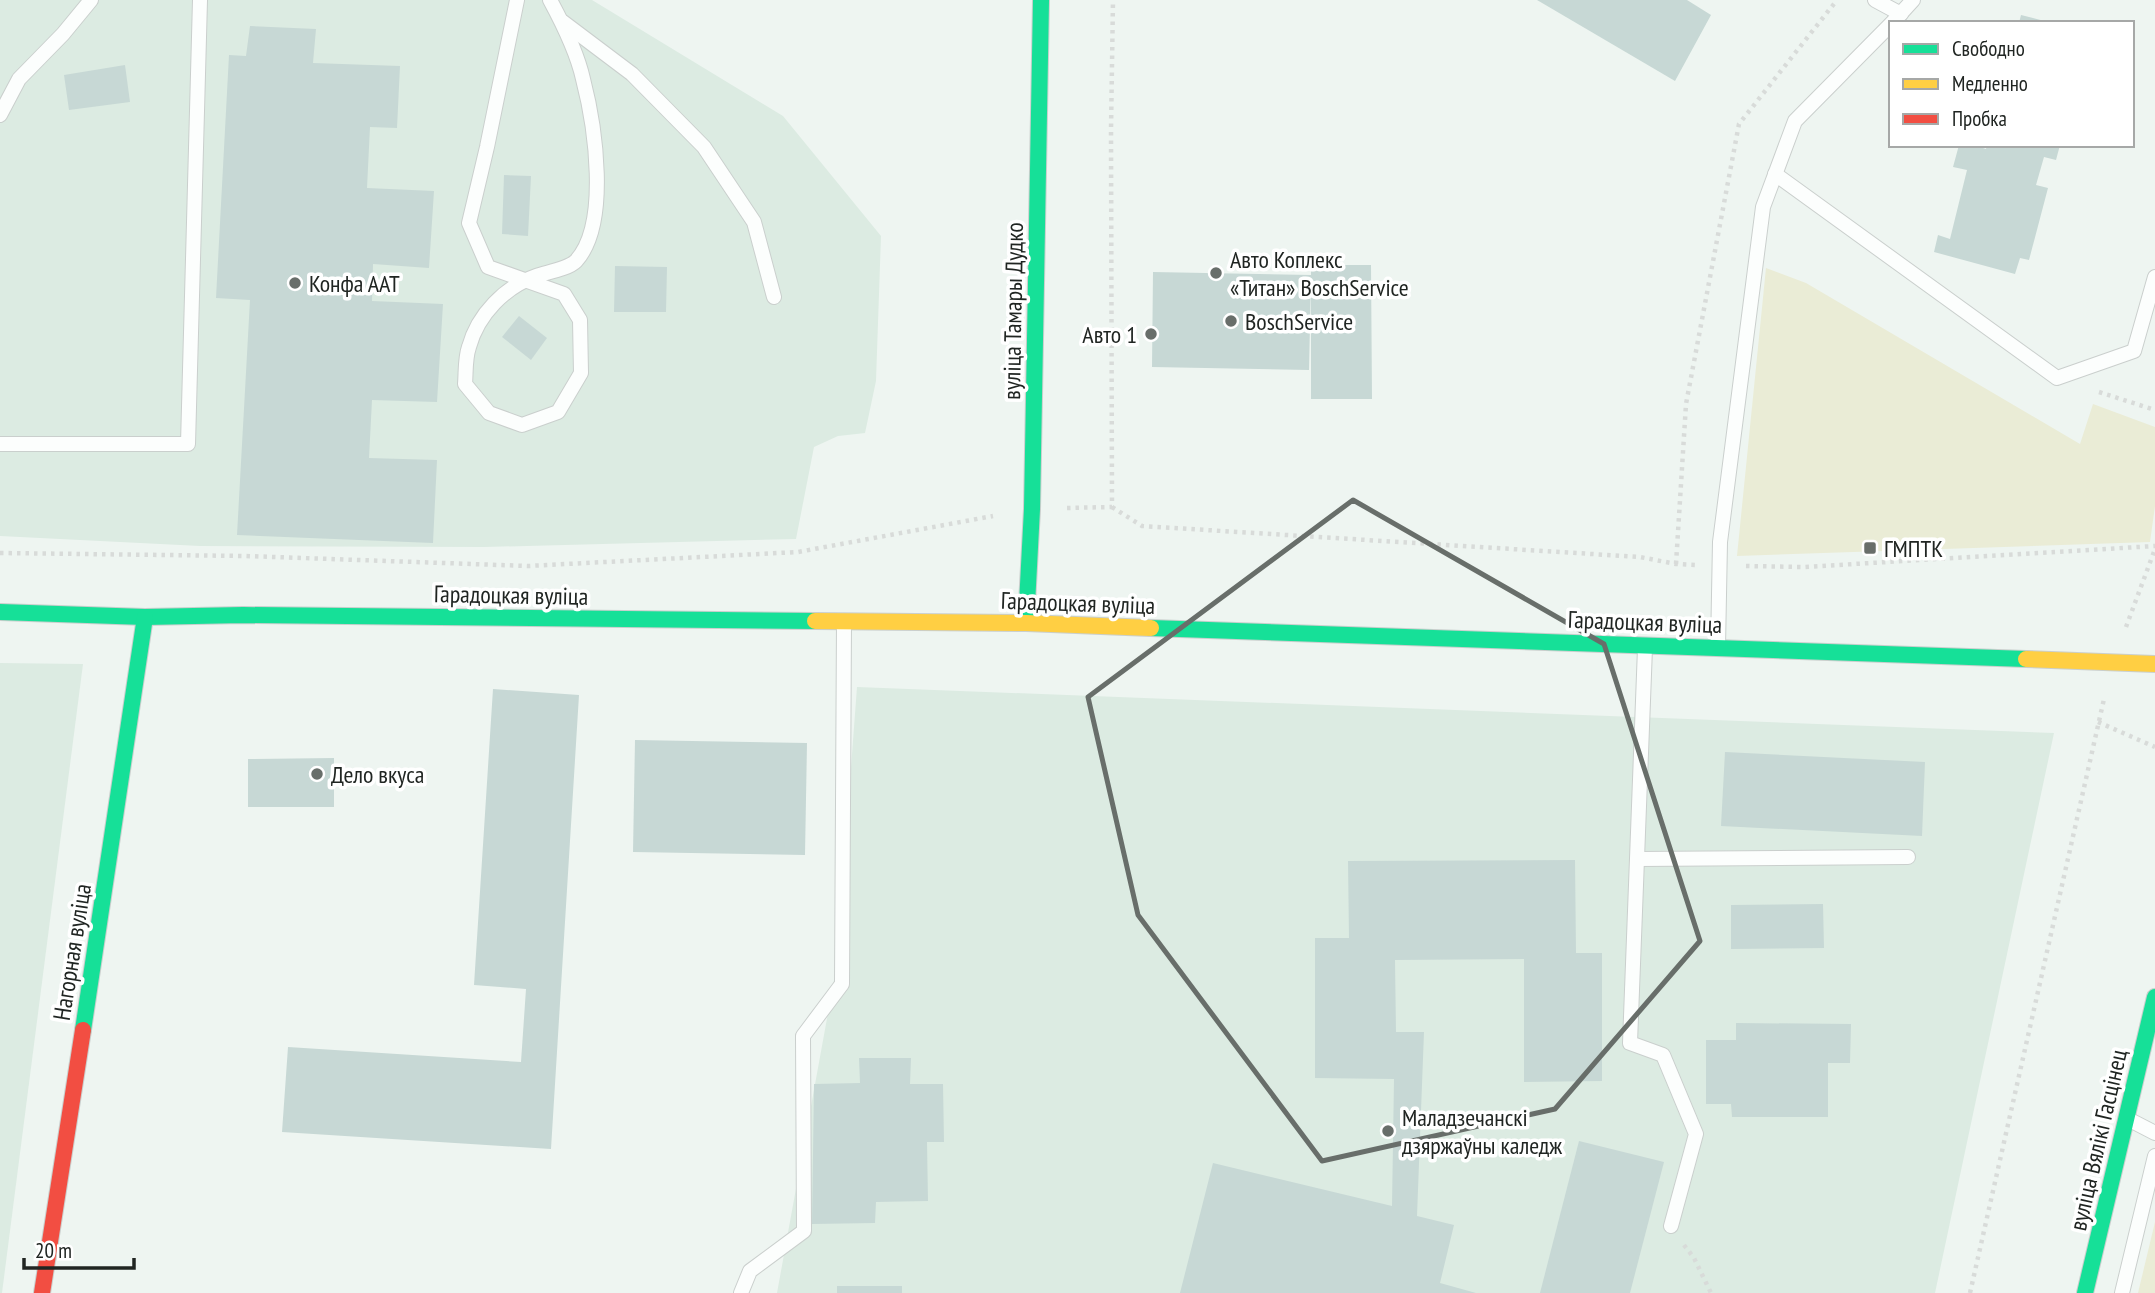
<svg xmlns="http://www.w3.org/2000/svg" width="2155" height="1293" font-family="'PT Sans Narrow',sans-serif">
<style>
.built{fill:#dcebe2}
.green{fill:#eaecd6}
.building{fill:#c7d8d5}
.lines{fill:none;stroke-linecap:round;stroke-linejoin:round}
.lane-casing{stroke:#cacfcd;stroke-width:16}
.fast-casing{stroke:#cacfcd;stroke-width:18}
.slow-casing{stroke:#cacfcd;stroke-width:18}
.jam-casing{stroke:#cacfcd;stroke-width:18}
.path{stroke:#d8dbd9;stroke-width:4.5;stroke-dasharray:3.5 5;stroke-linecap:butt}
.lane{stroke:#fcfefd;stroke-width:14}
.fast{stroke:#16e098;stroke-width:16}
.slow{stroke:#ffcf43;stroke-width:16}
.jam{stroke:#f24e42;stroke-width:16}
.marked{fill:none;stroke:#686e6a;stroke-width:5;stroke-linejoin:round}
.poi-dot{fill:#686e6a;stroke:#fff;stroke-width:2.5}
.labels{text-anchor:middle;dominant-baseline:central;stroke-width:7;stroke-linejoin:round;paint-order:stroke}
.poi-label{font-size:24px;fill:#202522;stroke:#fff;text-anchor:start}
.street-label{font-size:24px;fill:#202522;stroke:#fff}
</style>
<rect width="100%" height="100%" fill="#eef5f1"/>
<g class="built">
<path d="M0 0H592L783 116 881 236 876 381 865 433 838 436 814 447 796 539 484 547 200 546 0 536Z"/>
<path d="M0 663 83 664 2 1293H0Z"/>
<path d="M857 687 2054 733 1935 1293H777L836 969Z"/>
</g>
<g class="green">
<path d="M1766 268 1806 283 2080 444 2093 404 2155 427V506L2150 542 1737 556Z"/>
<path d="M2155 1222V1293H2138Z"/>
</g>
<g class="building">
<path d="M1537 0H1687L1711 15 1675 81Z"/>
<path d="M2021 15 2048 22V23H2019Z"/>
<path d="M250 26 316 29 313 63 400 66 397 128 370 127 367 188 434 191 429 268 373 264 372 301 443 304 437 402 372 400 369 458 437 460 433 543 237 535 250 300 216 298 229 55 246 56Z"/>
<path d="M125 65 130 102 69 110 64 75Z"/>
<path d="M1959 145H1974L1986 149 1987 145H2060L2056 160 2044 157 2036 185 2048 188 2029 260 2020 258 2015 274 1934 252 1938 235 1950 239 1967 170 1953 167Z"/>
<path d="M504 175 531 176 528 236 502 234Z"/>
<path d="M1311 265H1371L1372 399H1311V279L1309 370 1152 367 1153 272 1311 275Z"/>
<path d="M615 266 667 267 666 312H614Z"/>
<path d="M519 316 547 338 531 360 502 337Z"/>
<path d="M493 689 579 695 551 1149 282 1132 288 1047 521 1062 526 989 474 985Z"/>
<path d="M635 740 807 743 805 855 633 852Z"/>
<path d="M1725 752 1925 762 1922 836 1721 826Z"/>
<path d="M334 758V807H248V759Z"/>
<path d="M1575 860 1576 953H1602V1081L1524 1082V959L1395 960 1396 1032H1424L1417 1216 1454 1225 1440 1283 1476 1293H1180L1213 1163 1392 1206 1394 1079 1315 1078V938H1349L1348 861Z"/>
<path d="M1823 904 1824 948 1731 949V905Z"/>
<path d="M1736 1023 1851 1024 1850 1063H1828V1117H1732L1731 1104H1706V1040H1736Z"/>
<path d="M859 1058H911L910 1084H943L944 1142H927L928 1201 876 1202 875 1223 812 1224 814 1084 860 1083Z"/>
<path d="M1579 1141 1664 1162 1630 1293H1540Z"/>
<rect x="837" y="1286" width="65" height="7"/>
</g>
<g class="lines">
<defs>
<g id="lane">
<path d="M517 0 487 147 469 223 488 267 564 294 580 320 581 373 558 412 522 425 489 413 465 384C466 372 465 358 469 347 478 314 505 287 536 276 548 272 568 269 576 261 610 224 595 125 583 79 577 52 563 24 550 0"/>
<path d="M1875 0 1901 14"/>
<path d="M563 22 632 74 704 147 754 222 774 297"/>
<path d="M1892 23 1913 0"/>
<path d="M0 115 19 79 63 34 91 0"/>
<path d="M1775 174 2057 378 2134 351 2155 277"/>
<path d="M0 444H188L200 0"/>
<path d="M1718 647 1720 542 1763 207 1795 121 1891 24"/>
<path d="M1645 648 1630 1043 1663 1055 1696 1134 1671 1226"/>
<path d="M1638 859 1908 857"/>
<path d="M2128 1119 2155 1133"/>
<path d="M741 1293 750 1271 804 1231 803 1036 842 984 844 622"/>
<path d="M2122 1293 2155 1156"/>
</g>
<g id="fast">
<path d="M0 612 145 617 243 615 815 621"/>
<path d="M1026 623 1032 509 1041 0"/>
<path d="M1151 628 2026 659"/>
<path d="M83 1030 145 617"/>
<path d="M2085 1293 2155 997"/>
</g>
<g id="slow">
<path d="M815 621 1026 623 1151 628"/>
<path d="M2026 659 2155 664"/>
</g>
<path id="jam" d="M42 1293 83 1030"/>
</defs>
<use href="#lane" class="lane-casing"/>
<use href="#fast" class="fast-casing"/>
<use href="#slow" class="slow-casing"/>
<use href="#jam" class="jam-casing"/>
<g class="path">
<path d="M2099 392 2155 410"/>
<path d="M1112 507 1142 526 1640 557 1676 564 1695 565"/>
<path d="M1067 508 1112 507 1111 130 1113 0"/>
<path d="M0 553 246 556 528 566 798 552 993 516"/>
<path d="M1676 564 1686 404 1739 124 1837 0"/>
<path d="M1746 566 1804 567 2155 546"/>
<path d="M2126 627 2155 549"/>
<path d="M2098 722 2155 747"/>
<path d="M1684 1245 1694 1258 1711 1293"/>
<path d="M1970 1293 2104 699"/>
</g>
<use href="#lane" class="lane"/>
<use href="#fast" class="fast"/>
<use href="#slow" class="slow"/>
<use href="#jam" class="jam"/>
</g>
<path class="marked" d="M1353 500 1604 644 1700 941 1555 1109 1322 1161 1138 915 1088 697Z"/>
<g class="poi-dot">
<circle cx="1216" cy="273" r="7"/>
<circle cx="295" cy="283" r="7"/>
<circle cx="1231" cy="321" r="7"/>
<circle cx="1151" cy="334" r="7"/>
<rect x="1863" y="541" width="14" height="14" rx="3.5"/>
<circle cx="317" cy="774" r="7"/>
<circle cx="1388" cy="1131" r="7"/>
</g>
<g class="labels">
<g class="poi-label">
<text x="1230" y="259">Авто Коплекс<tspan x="1230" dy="28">«Титан» BoschService</tspan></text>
<text x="309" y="283">Конфа ААТ</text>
<text x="1245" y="321">BoschService</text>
<text x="1137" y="334" text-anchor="end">Авто 1</text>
<text x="1884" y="548">ГМПТК</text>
<text x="331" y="774">Дело вкуса</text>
<text x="1402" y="1117">Маладзечанскі<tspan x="1402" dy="28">дзяржаўны каледж</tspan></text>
</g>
<g class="street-label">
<text transform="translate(1013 311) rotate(-89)">вуліца Тамары Дудко</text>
<text transform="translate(511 595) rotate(1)">Гарадоцкая вуліца</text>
<text transform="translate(1078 603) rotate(2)">Гарадоцкая вуліца</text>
<text transform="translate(1645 622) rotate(2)">Гарадоцкая вуліца</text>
<text transform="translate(72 952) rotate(-81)">Нагорная вуліца</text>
<text transform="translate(2098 1140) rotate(-77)">вуліца Вялікі Гасцінец</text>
</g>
</g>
<rect x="1889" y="21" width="245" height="126" fill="#ffffff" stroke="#a6a8a7" stroke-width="2"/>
<rect x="1903" y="44" width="35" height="10" fill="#16e098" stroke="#a6a8a7" stroke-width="2"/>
<text x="1952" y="56" font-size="21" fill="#202522">Свободно</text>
<rect x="1903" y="79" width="35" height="10" fill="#ffcf43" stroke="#a6a8a7" stroke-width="2"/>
<text x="1952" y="91" font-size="21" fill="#202522">Медленно</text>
<rect x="1903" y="114" width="35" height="10" fill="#f24e42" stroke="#a6a8a7" stroke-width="2"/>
<text x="1952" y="126" font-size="21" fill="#202522">Пробка</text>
<path d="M24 1258v10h110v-10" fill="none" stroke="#202522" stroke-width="3.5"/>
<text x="35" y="1258" font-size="21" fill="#202522" stroke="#ffffff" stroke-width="5" paint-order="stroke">20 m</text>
</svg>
